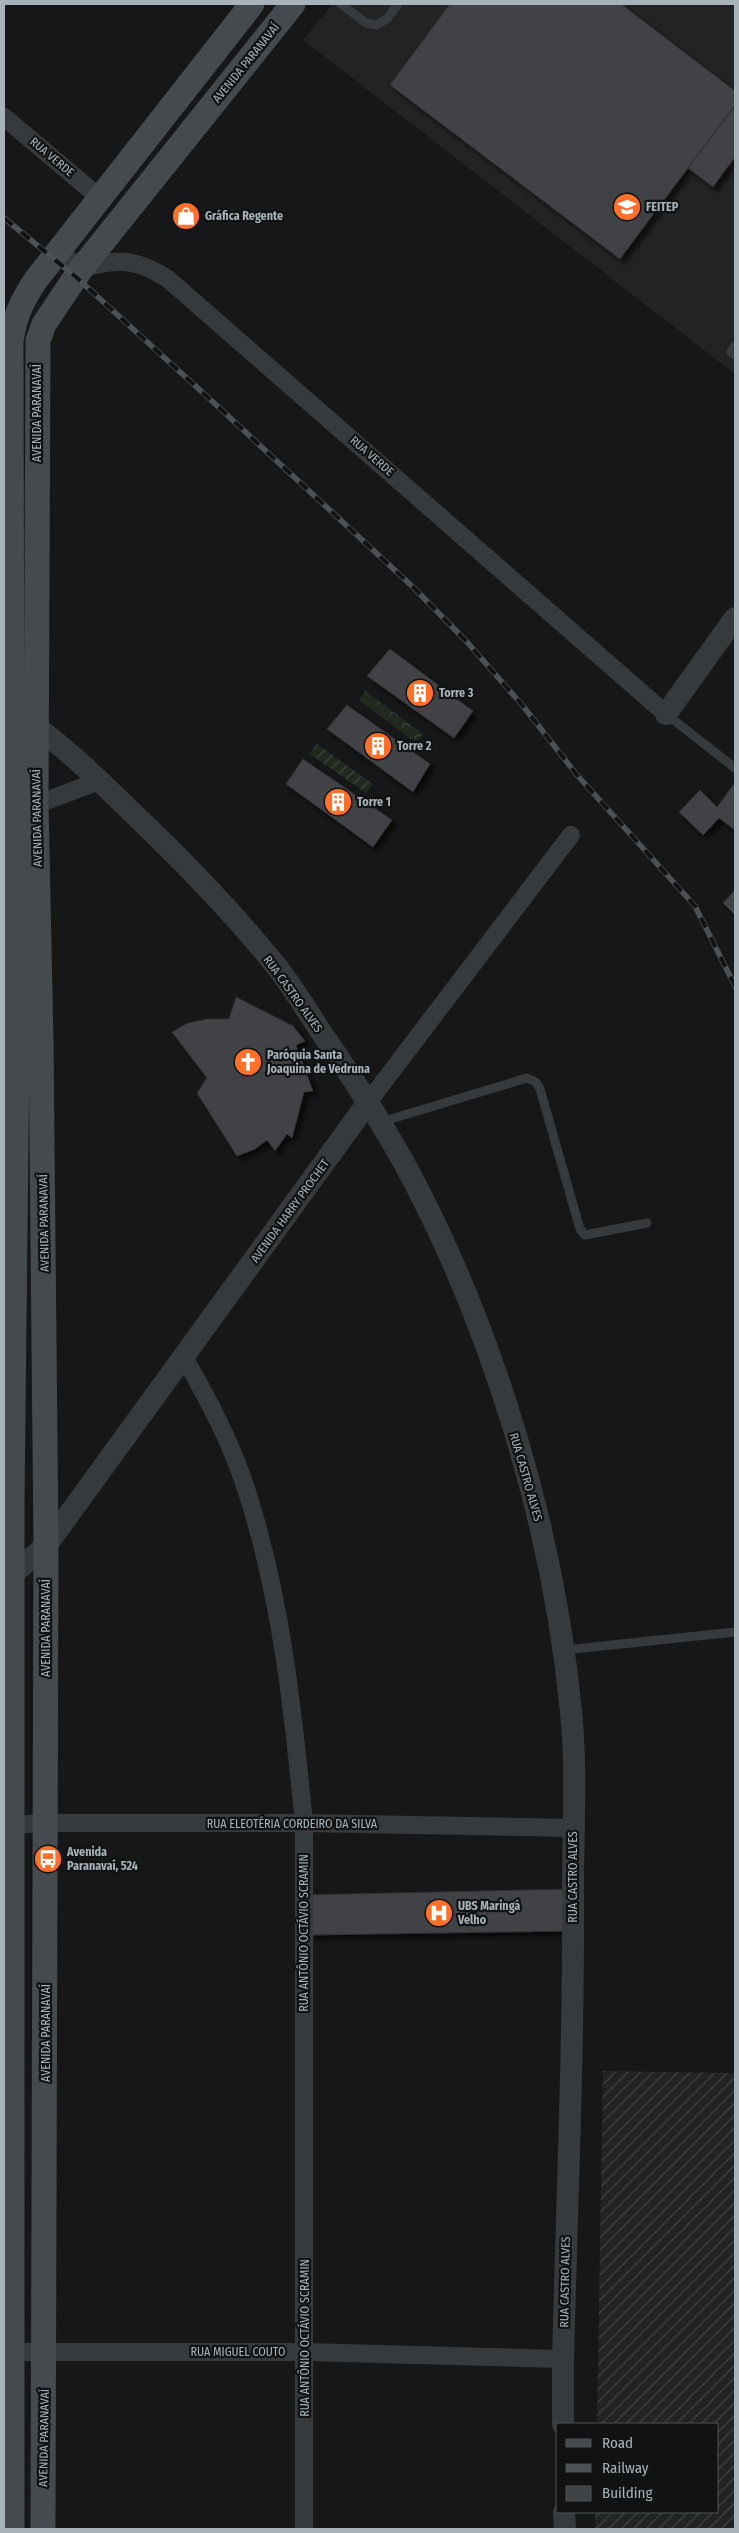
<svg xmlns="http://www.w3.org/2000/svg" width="739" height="2533" font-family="'Fira Sans Condensed',sans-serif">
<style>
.built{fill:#222325}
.industrial{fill:url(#industrial-furrows)}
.forest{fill:url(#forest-crowns)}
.garden{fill:url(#garden-furrows)}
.building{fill:#404345;stroke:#303134;filter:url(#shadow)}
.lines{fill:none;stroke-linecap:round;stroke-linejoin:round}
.service{stroke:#373a3d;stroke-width:9}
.minor{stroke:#373a3d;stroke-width:18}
.tertiary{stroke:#373a3d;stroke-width:22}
.secondary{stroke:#454a4e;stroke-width:25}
.rail-casing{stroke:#4c5155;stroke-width:5.5}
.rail{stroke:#111213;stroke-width:4;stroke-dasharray:11;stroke-linecap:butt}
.labels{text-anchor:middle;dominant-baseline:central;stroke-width:4.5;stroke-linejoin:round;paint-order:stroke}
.street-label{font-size:12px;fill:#a7b3b9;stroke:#111213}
.poi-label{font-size:12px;font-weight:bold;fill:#a7b3b9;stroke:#111213;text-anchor:start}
</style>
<defs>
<pattern id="industrial-furrows" width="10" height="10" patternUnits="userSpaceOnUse" patternTransform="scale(1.25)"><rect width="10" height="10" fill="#222325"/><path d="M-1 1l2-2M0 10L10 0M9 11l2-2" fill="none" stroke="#3f4143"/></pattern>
<pattern id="forest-crowns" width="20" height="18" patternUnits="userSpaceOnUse" patternTransform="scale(1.25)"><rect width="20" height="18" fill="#212820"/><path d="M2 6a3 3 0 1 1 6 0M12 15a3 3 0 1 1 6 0" fill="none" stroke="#3e453e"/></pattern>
<pattern id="garden-furrows" width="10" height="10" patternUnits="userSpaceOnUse" patternTransform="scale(1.25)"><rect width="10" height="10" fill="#212820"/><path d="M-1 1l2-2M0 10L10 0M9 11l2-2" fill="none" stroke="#3e453e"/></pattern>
<filter id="shadow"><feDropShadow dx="4.5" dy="4.5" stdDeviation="2.5" flood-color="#0009"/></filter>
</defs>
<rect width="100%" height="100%" fill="#161718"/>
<path class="built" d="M333 4H735V374L303 40Z"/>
<path class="industrial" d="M603 2071 735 2073V2529H595V2512H718V2424H597Z"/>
<path class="forest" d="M366 691 423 734 416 743 359 700Z"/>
<path class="garden" d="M317 744 373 784 366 793 310 754Z"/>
<g class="building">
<path d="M450 4H621L735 91V105L620 259 390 85Z"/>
<path d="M734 107 735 157 713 187 688 168Z"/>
<path d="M390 649 473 711 454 738 367 676Z"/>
<path d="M347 705 430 764 413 792 327 729Z"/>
<path d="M303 759 392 820 373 847 286 784Z"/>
<path d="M735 783V830L719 818 703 835 679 812 700 790 717 807Z"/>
<path d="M735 890V915L723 903Z"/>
<path d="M236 997 293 1026 305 1041 296 1045 313 1091 304 1092 292 1138 287 1134 275 1151 267 1140 255 1149 237 1156 197 1093 207 1078 172 1032 188 1023 207 1019H229Z"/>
<path d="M572 1889 571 1931 310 1935 304 1895Z"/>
</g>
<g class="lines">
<g class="service">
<path d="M341 4 366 23 376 25 387 19 398 4"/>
<path d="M735 346 731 352 735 355"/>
<path d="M666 714 735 768"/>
<path d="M381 1122 527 1078 536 1082 540 1089 580 1229 585 1235 647 1223"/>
<path d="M564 1650 735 1632"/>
</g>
<g class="minor">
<path d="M4 117 100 198"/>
<path d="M59 252 81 269C116 258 136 258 168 279L666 714"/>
<path d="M27 808 99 781"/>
<path d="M369 1101 571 835"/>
<path d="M184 1357C209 1401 233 1446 248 1495 282 1602 293 1712 304 1823V2529"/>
<path d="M11 1825 45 1823H304L573 1828"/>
<path d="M4 2352H305L563 2359"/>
</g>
<g class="tertiary">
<path d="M666 714 735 618"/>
<path d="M24 718C66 747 104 785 140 820 189 867 235 915 277 967 294 989 308 1012 323 1035 354 1080 384 1125 410 1174 495 1334 554 1532 571 1712 577 1769 573 1828 573 1885 574 2043 567 2201 563 2359V2424"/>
<path d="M4 1581 46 1546 369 1101"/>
<path d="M564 2512 565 2529"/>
</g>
<g class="secondary">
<path d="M12 2529V1502L17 1050 12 814 11 342C14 317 22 301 35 281L252 4"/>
<path d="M43 2529 46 1546 41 1040 36 804 38 341 44 324 81 269 293 4"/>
</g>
<defs>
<path id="rail" d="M4 218 76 277 213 402 413 587 467 642 523 706 577 775 695 906 735 986"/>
</defs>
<use href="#rail" class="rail-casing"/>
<use href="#rail" class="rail"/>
</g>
<defs>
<symbol id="university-disc" viewBox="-11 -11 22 22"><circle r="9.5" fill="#fc702a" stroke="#111213"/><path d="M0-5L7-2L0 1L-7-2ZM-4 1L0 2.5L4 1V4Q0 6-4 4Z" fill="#fff"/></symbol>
<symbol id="shop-disc" viewBox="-11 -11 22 22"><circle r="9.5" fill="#fc702a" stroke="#111213"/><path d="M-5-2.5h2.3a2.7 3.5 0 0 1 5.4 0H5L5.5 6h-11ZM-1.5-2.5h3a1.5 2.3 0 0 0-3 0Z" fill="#fff"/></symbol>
<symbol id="building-disc" viewBox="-11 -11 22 22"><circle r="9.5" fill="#fc702a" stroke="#111213"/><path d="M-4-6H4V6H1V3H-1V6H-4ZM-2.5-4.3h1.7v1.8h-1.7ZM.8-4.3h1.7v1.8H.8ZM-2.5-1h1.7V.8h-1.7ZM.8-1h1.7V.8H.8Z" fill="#fff"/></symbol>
<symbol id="church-disc" viewBox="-11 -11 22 22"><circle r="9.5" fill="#fc702a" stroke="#111213"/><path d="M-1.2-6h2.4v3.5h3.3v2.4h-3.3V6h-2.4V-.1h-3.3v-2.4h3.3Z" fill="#fff"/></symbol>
<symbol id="bus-disc" viewBox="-11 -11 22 22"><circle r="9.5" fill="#fc702a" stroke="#111213"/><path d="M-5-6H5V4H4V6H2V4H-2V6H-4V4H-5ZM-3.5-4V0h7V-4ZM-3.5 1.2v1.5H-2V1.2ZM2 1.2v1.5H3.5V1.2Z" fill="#fff"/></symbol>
<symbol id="hospital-disc" viewBox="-11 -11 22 22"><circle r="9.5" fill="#fc702a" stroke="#111213"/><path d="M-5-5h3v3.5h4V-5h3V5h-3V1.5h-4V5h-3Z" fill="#fff"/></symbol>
</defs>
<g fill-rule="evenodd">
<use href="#university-disc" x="611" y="191" width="32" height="32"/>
<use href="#shop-disc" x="170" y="200" width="32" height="32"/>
<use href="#building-disc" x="404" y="677" width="32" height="32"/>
<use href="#building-disc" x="362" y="730" width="32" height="32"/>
<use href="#building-disc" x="322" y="786" width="32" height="32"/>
<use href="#church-disc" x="232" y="1046" width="32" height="32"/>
<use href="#bus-disc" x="32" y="1843" width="32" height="32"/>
<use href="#hospital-disc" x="423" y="1897" width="32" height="32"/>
</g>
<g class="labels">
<g class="street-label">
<text transform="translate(246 63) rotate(-51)">AVENIDA PARANAVAÍ</text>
<text transform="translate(52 157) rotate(40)">RUA VERDE</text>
<text transform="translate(37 413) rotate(-90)">AVENIDA PARANAVAÍ</text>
<text transform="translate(372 456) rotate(41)">RUA VERDE</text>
<text transform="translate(37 818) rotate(-91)">AVENIDA PARANAVAÍ</text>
<text transform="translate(293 994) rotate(54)">RUA CASTRO ALVES</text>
<text transform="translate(290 1211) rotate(-54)">AVENIDA HARRY PROCHET</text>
<text transform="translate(44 1223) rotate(-91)">AVENIDA PARANAVAÍ</text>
<text transform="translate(526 1477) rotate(74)">RUA CASTRO ALVES</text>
<text transform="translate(46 1628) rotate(-90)">AVENIDA PARANAVAÍ</text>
<text x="292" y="1824">RUA ELEOTÉRIA CORDEIRO DA SILVA</text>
<text transform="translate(573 1877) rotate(-90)">RUA CASTRO ALVES</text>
<text transform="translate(304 1933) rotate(-90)">RUA ANTÔNIO OCTÁVIO SCRAMIN</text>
<text transform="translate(46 2033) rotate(-90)">AVENIDA PARANAVAÍ</text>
<text transform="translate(565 2282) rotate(-89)">RUA CASTRO ALVES</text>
<text transform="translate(305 2338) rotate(-90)">RUA ANTÔNIO OCTÁVIO SCRAMIN</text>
<text x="238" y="2352">RUA MIGUEL COUTO</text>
<text transform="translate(44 2438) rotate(-89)">AVENIDA PARANAVAÍ</text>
</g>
<g class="poi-label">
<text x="646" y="207">FEITEP</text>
<text x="205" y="216">Gráfica Regente</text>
<text x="439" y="693">Torre 3</text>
<text x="397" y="746">Torre 2</text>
<text x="357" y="802">Torre 1</text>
<text x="267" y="1055">Paróquia Santa<tspan x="267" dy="14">Joaquina de Vedruna</tspan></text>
<text x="67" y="1852">Avenida<tspan x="67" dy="14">Paranavaí, 524</tspan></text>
<text x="458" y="1906">UBS Maringá<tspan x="458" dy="14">Velho</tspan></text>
</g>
</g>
<rect width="739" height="2533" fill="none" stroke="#a7b3b9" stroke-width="10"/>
<rect x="556" y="2423" width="162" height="90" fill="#111213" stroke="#4d5255"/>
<rect x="566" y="2439" width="25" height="8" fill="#454a4e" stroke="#4d5255"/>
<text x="602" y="2448" font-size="15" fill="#a7b3b9">Road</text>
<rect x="566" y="2464" width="25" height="8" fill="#4c5155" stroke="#4d5255"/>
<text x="602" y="2473" font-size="15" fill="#a7b3b9">Railway</text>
<rect x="566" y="2486" width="25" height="15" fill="#404345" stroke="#4d5255"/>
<text x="602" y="2498" font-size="15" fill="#a7b3b9">Building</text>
</svg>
